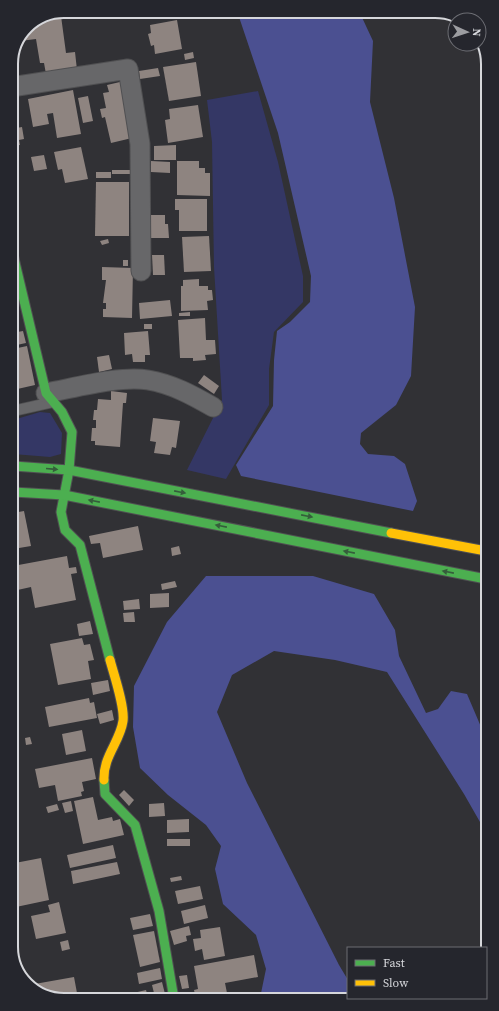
<svg xmlns="http://www.w3.org/2000/svg" width="499" height="1011" font-family="'Source Serif 4',serif">
<style>
.green{fill:#343765}
.forest{fill:#4b5091}
.building{fill:#8e8480}
.lines{fill:none;stroke-linecap:round;stroke-linejoin:round}
.lane-casing{stroke:#505052;stroke-width:12}
.street-casing{stroke:#505052;stroke-width:21}
.fast-casing{stroke:#505052;stroke-width:11}
.slow-casing{stroke:#505052;stroke-width:11}
.lane{stroke:#676769;stroke-width:10}
.street{stroke:#676769;stroke-width:19}
.fast{stroke:#4caf50;stroke-width:9}
.slow{stroke:#ffc107;stroke-width:9}
.oneway{fill:#355d3b}
.rim{fill:none;stroke:#d6d7db;stroke-width:2}
</style>
<rect width="100%" height="100%" fill="#313135"/>
<g class="green">
<path d="M258 91 278 162 303 276V302L274 332 269 369V405L226 479 187 470 222 400 214 267 212 142 207 100Z"/>
<path d="M40 412 50 413 62 433 61 454 50 457 13 454V420Z"/>
</g>
<g class="forest">
<path d="M237 11H359L373 41 370 102 394 198 415 307 411 376 396 405 361 433 360 444 368 454 394 456 405 464 417 501 413 511 241 476 236 465 273 406 274 360 277 331 290 322 310 302 311 276 278 133Z"/>
<path d="M206 576H313L374 594 395 630 399 656 426 713 438 709 451 691 467 694 487 741 488 836 464 794 387 672 335 660 274 651 232 675 217 712 247 783 339 965 348 980V997L260 998 266 969 256 935 223 904 215 869 221 846 206 825 168 795 140 768 133 727 134 686 167 622Z"/>
</g>
<g class="building">
<path d="M63 11 64 15 54 16V15Z"/>
<path d="M61 16 66 53 75 52 77 70 46 74 44 63H40L36 39 20 41 27 26 46 19Z"/>
<path d="M177 20 182 49 155 54 154 45 151 46 148 34 151 33 150 25Z"/>
<path d="M193 52 194 58 185 60 184 54Z"/>
<path d="M196 62 201 96 169 101 163 67Z"/>
<path d="M158 68 160 76 140 79 139 71Z"/>
<path d="M120 82 132 138 111 143 105 117 102 118 100 109 106 108 103 93 109 92 107 85Z"/>
<path d="M73 90 81 134 57 138 53 113 47 114 49 124 33 127 28 99Z"/>
<path d="M88 96 93 121 83 123 78 98Z"/>
<path d="M198 105 203 137 168 143 165 120 170 119 169 109Z"/>
<path d="M22 127 24 139 19 140 20 145 11 146V129Z"/>
<path d="M176 145V160H154V146Z"/>
<path d="M81 147 88 179 65 183 62 169 58 170 54 152Z"/>
<path d="M44 155 47 169 34 171 31 157Z"/>
<path d="M151 161 170 162V173L151 172Z"/>
<path d="M177 161H199V168H205V173H210V196L177 195Z"/>
<rect x="112" y="170" width="18" height="4"/>
<rect x="96" y="172" width="15" height="6"/>
<path d="M96 182H129V236H95Z"/>
<path d="M175 199H207V231H179V210H175Z"/>
<path d="M151 215H165V224H168L169 238H151Z"/>
<path d="M209 236 211 271 184 272 182 237Z"/>
<path d="M108 239 109 243 102 245 100 241Z"/>
<path d="M152 255H164L165 275H153Z"/>
<rect x="123" y="260" width="5" height="6"/>
<path d="M102 267 133 268 132 318 103 317V309H106V303H103L106 280H102Z"/>
<path d="M199 279V286H208V290H212L213 300 207 301 208 310 181 311V286H183V280Z"/>
<path d="M170 300 172 316 140 319 139 303Z"/>
<path d="M190 312V316H179V313Z"/>
<path d="M205 318 206 340H215L216 354 205 355 206 360 193 361V358H180L178 320Z"/>
<rect x="144" y="324" width="8" height="5"/>
<path d="M23 331 26 343 12 346V333Z"/>
<path d="M148 331 150 355H145V362H133L132 354 125 355 124 333Z"/>
<path d="M27 346 35 385 13 390V349Z"/>
<path d="M109 355 112 369 99 372 97 357Z"/>
<path d="M204 375 219 386 214 394 198 383Z"/>
<path d="M111 391 127 393 126 403H123L120 447 95 445V441H91L92 428H96V420H93L94 410H97L98 399 111 400Z"/>
<path d="M153 418 180 421 176 448 172 447 170 455 154 453 156 442 150 441Z"/>
<path d="M24 511 31 546 13 549V513Z"/>
<path d="M138 526 143 550 103 558 100 543 91 544 89 536Z"/>
<path d="M179 546 181 554 172 556 171 548Z"/>
<path d="M67 556 69 568 76 567 77 573 71 574 76 600 35 608 31 587 13 591V566Z"/>
<path d="M175 581 177 587 162 590 161 584Z"/>
<path d="M169 593V607L150 608V594Z"/>
<path d="M139 599 140 609 124 610 123 601Z"/>
<path d="M134 612 135 622H124L123 613Z"/>
<path d="M90 621 93 634 79 636 77 624Z"/>
<path d="M82 638 84 645 90 644 94 660 88 661 91 679 58 685 50 644Z"/>
<path d="M108 680 110 691 93 695 91 683Z"/>
<path d="M14 696 17 709 14 710Z"/>
<path d="M89 698 90 703 94 702 97 718 49 727 45 707Z"/>
<path d="M112 710 114 720 100 724 97 714Z"/>
<path d="M82 730 86 751 66 755 62 734Z"/>
<path d="M30 737 32 744 26 745 25 738Z"/>
<path d="M92 758 96 779 82 782 84 791 81 792 82 796 58 801 55 785 39 788 35 769Z"/>
<path d="M124 790 134 800 129 806 119 795Z"/>
<path d="M93 797 98 820 112 817 113 821 120 819 124 835 83 844 74 801Z"/>
<path d="M71 801 73 811 65 813 62 803Z"/>
<path d="M164 803 165 816 149 817V804Z"/>
<path d="M57 804 59 810 48 813 46 807Z"/>
<path d="M189 819V832L167 833V820Z"/>
<rect x="167" y="839" width="23" height="7"/>
<path d="M113 845 116 858 70 868 67 855Z"/>
<path d="M41 858 49 900 16 907 15 863Z"/>
<path d="M117 862 120 874 73 884 71 871Z"/>
<path d="M181 876 182 880 171 882 170 878Z"/>
<path d="M200 886 203 899 178 904 175 891Z"/>
<path d="M59 902 66 933 36 939 31 916 50 912 48 905Z"/>
<path d="M205 905 208 918 184 924 181 911Z"/>
<path d="M150 914 153 926 133 930 130 918Z"/>
<path d="M189 926 191 935 186 936 187 941 174 945 170 931Z"/>
<path d="M220 927 225 956 204 960 202 949 195 951 193 939 201 938 200 930Z"/>
<path d="M154 931 160 962 140 967 133 935Z"/>
<path d="M15 933 19 948 15 949Z"/>
<path d="M68 940 70 949 62 951 60 942Z"/>
<path d="M254 955 258 977 225 983 228 998 196 999 194 990 198 989 194 966Z"/>
<path d="M160 968 162 979 139 984 137 973Z"/>
<path d="M187 975 189 988 182 989 179 976Z"/>
<path d="M74 977 77 993 55 998 32 989 29 985Z"/>
<path d="M162 982 165 994 155 997 152 985Z"/>
<path d="M146 990 148 997 152 996 153 999H125V995Z"/>
</g>
<g class="lines">
<defs>
<path id="lane" d="M13 411 53 402"/>
<g id="street">
<path d="M11 87 128 69 140 144 141 271"/>
<path d="M46 393C74 388 121 375 148 380 172 384 192 395 213 407"/>
</g>
<g id="fast">
<path d="M12 250 46 393 62 412 72 432 69 470 61 512 65 530 80 545 110 660"/>
<path d="M13 466 69 470 391 533"/>
<path d="M13 492 64 495 486 579"/>
<path d="M104 780 105 794 135 825 159 911 174 999"/>
</g>
<g id="slow">
<path d="M391 533 486 551"/>
<path d="M104 780C103 756 120 742 123 721 125 707 114 675 110 660"/>
</g>
</defs>
<use href="#lane" class="lane-casing"/>
<use href="#street" class="street-casing"/>
<use href="#fast" class="fast-casing"/>
<use href="#slow" class="slow-casing"/>
<use href="#lane" class="lane"/>
<use href="#street" class="street"/>
<use href="#fast" class="fast"/>
<use href="#slow" class="slow"/>
</g>
<defs><path id="oneway-solid" d="M-6-.8H1V-3.2L6.5 0L1 3.2V.8H-6Z"/></defs>
<g class="oneway">
<use href="#oneway-solid" transform="translate(52 469) rotate(5)"/>
<use href="#oneway-solid" transform="translate(180 492) rotate(11)"/>
<use href="#oneway-solid" transform="translate(94 501) rotate(-169)"/>
<use href="#oneway-solid" transform="translate(307 516) rotate(11)"/>
<use href="#oneway-solid" transform="translate(221 526) rotate(-169)"/>
<use href="#oneway-solid" transform="translate(349 552) rotate(-169)"/>
<use href="#oneway-solid" transform="translate(448 572) rotate(-169)"/>
</g>
<path d="M0 0H499V1011H0ZM64 18H435A46 46 0 0 1 481 64V947A46 46 0 0 1 435 993H64A46 46 0 0 1 18 947V64A46 46 0 0 1 64 18Z" fill="#25262d" fill-rule="evenodd"/>
<path class="rim" d="M64 18H435A46 46 0 0 1 481 64V947A46 46 0 0 1 435 993H64A46 46 0 0 1 18 947V64A46 46 0 0 1 64 18Z"/>
<rect x="347" y="947" width="140" height="52" fill="#25262d" stroke="#6c6d73"/>
<rect x="355" y="960" width="20" height="6" fill="#4caf50" stroke="#6c6d73"/>
<text x="383" y="967" font-size="12" fill="#d6d7db">Fast</text>
<rect x="355" y="980" width="20" height="6" fill="#ffc107" stroke="#6c6d73"/>
<text x="383" y="987" font-size="12" fill="#d6d7db">Slow</text>
<g transform="translate(467 32) rotate(93)"><circle r="19" fill="#25262d" stroke="#6c6d73"/>
<path d="M0-3L7 15L0 10L-7 15Z" fill="#9c9da1"/>
<text y="-6" font-size="11" font-weight="bold" text-anchor="middle" fill="#d6d7db">N</text>
</g>
</svg>
